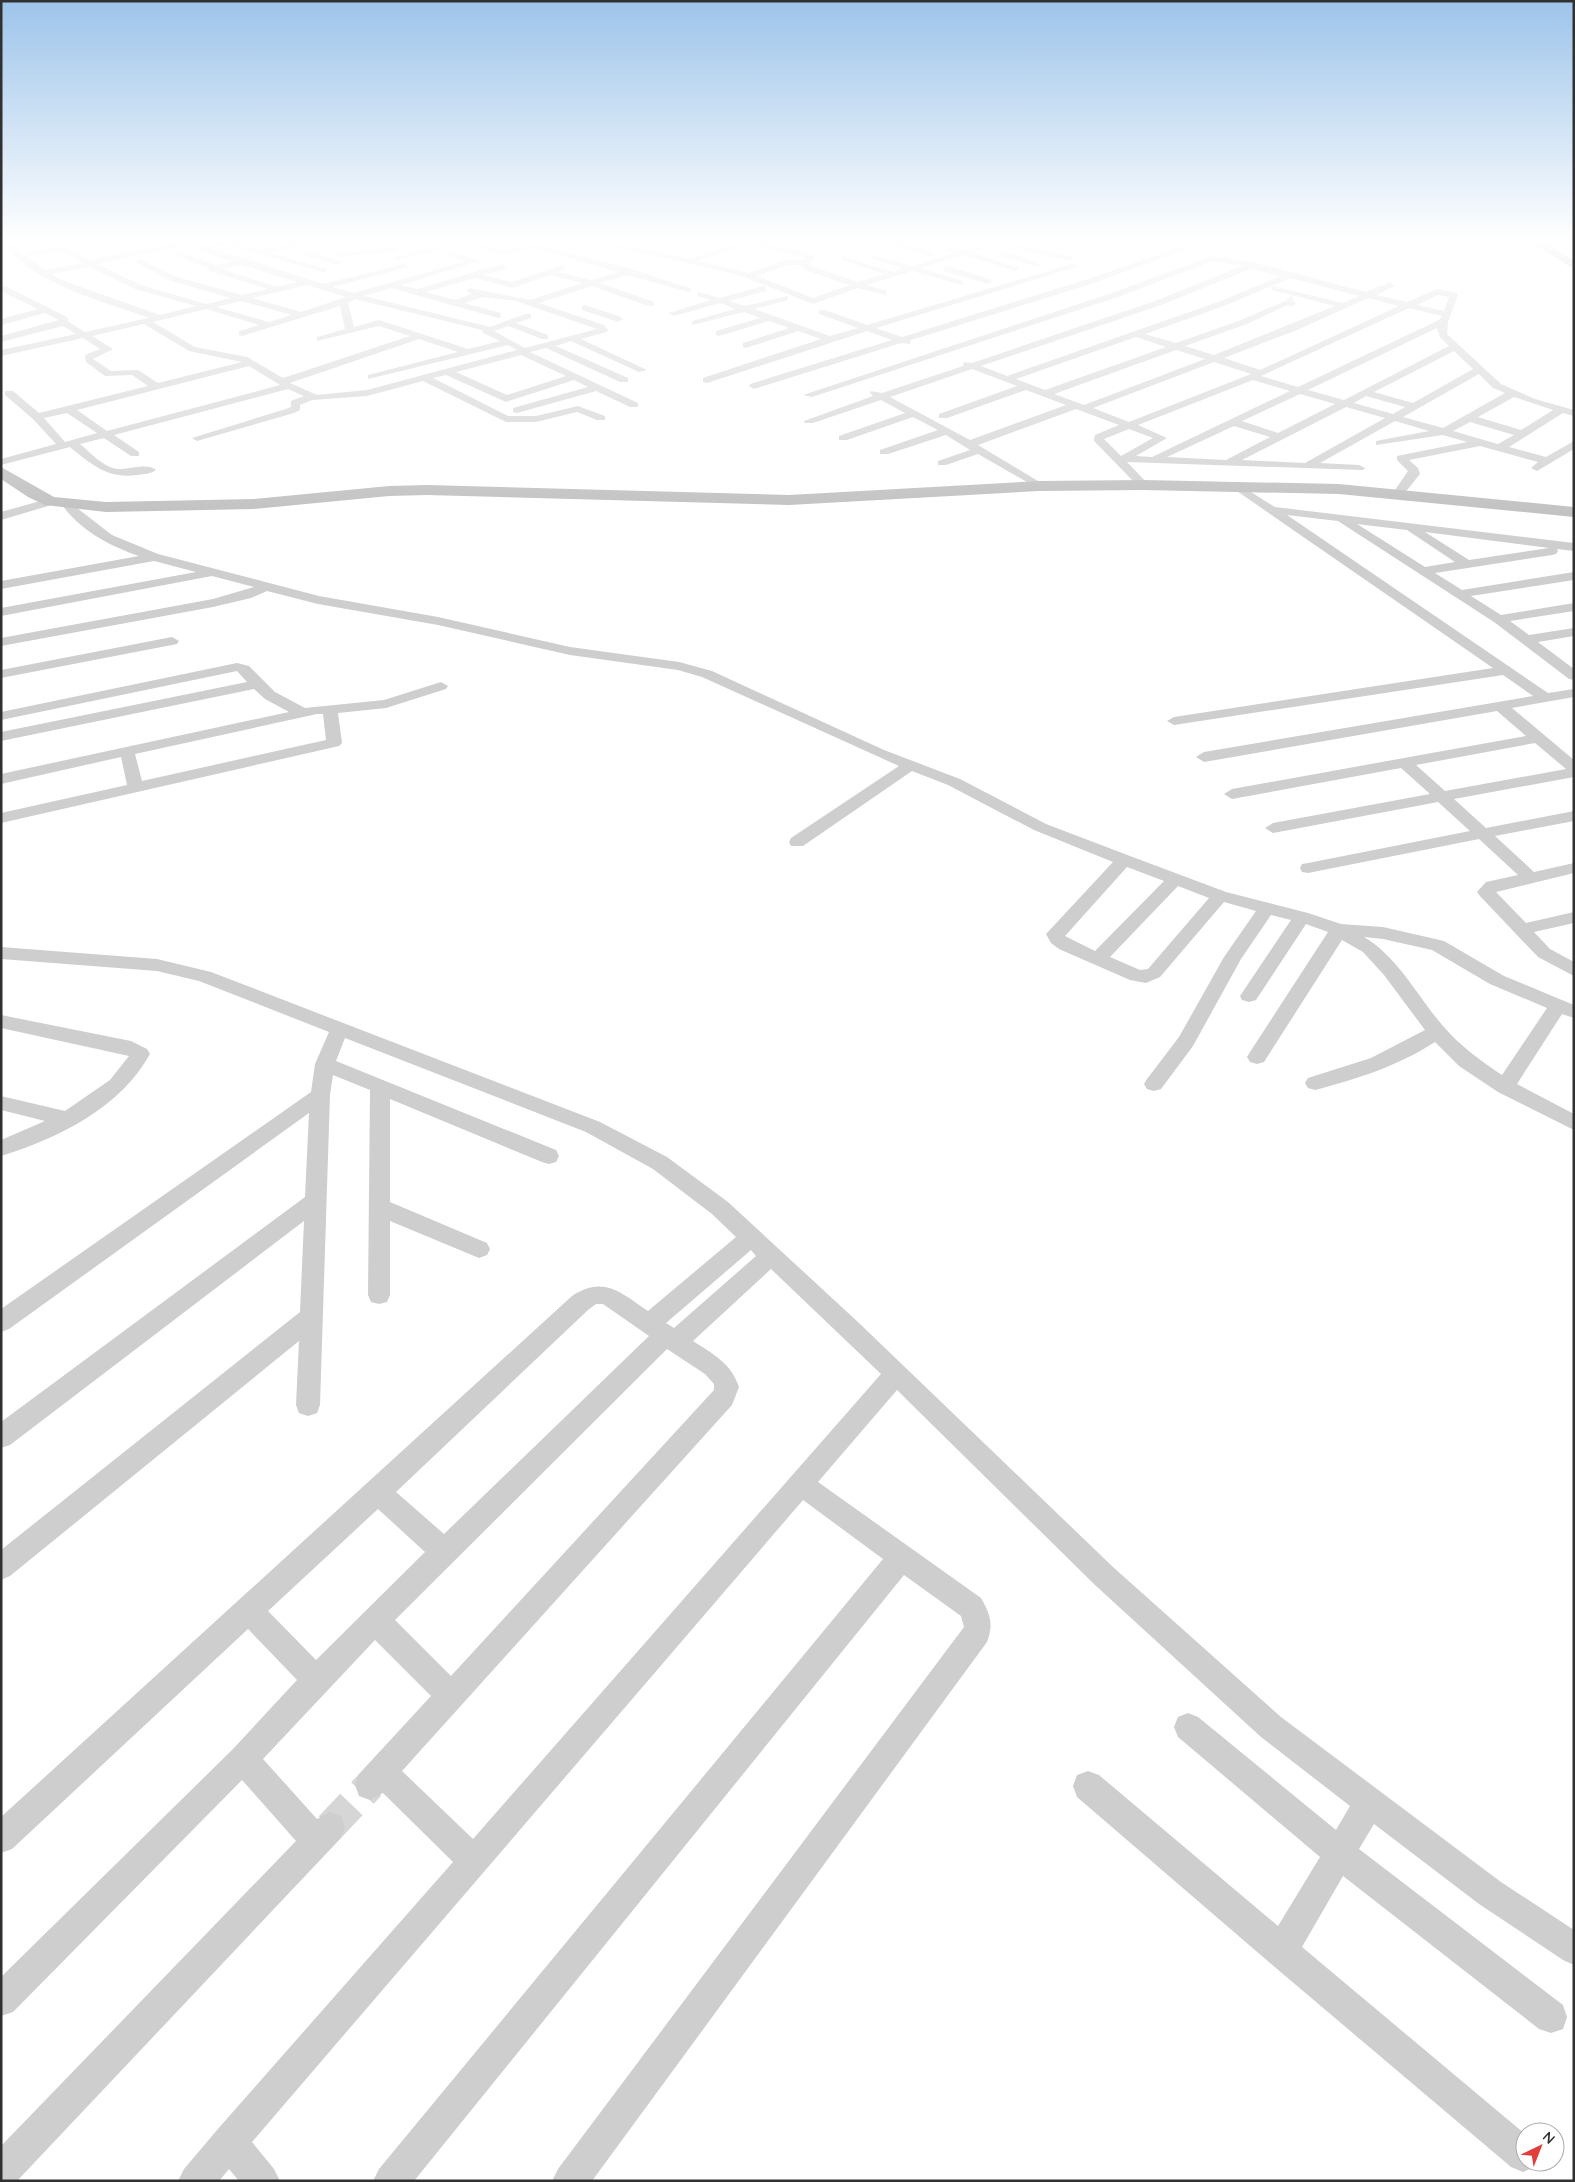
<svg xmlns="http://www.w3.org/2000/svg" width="1575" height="2182" font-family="Quicksand,sans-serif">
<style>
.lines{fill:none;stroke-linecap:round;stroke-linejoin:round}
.minor-tunnel-far1{stroke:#d6d6d6;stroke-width:9;stroke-dasharray:9 4.5;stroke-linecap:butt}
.minor-tunnel{stroke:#d6d6d6;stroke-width:31;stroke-dasharray:31 16;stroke-linecap:butt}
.minor{fill:#cecece;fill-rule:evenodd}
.secondary{fill:#bbb;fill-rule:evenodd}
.motorway{fill:#989898;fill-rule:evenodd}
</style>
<rect width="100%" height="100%" fill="#fff"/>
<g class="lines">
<path class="minor-tunnel-far1" d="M1288 303 1294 300"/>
<path class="minor-tunnel" d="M330 1827 370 1785"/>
<g class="minor">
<path d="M33 240H50L16 248 45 270 83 263 61 251 32 256 28 254 29 252 62 246 90 260 172 243 168 240 182 242V246L97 264 141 285 206 304 231 298 168 280 134 261 141 259 174 276 242 295 268 289 209 271 208 268 171 253 178 251 216 265 232 262 200 250V246L228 240H243L236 243 259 250 303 240H313V243L269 253 326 269V273L226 245 212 248 323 284 404 264 408 267 332 287 354 293 466 261 449 256V252H452L479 261 401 285 417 289 502 264 506 267 505 269 484 275 512 282 562 265 566 268 559 272 591 280 618 272 534 248 503 255 475 246 479 244 503 250 534 244 632 269 692 289 688 292 627 275 600 283 654 302V306H648L592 286 539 303 604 325 608 330 606 332 581 339 647 370 639 372 571 341 556 346 628 378V382H620L546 348 530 352 638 403V407H630L596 391 517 413 513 412V408L588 387 574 380 506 402 446 375 433 378 508 416H536L578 406 605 416V420H597L577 412 536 422H506L423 381 367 396 312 400 300 405V410L294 413 197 441 192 438 286 409 291 407V401L304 396 288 389 114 435 139 452V456H131L104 438 80 444C91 453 103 467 117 469 128 470 148 462 156 470 151 474 144 474 137 475 108 479 92 465 70 447L1 465V459L56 444 33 419 5 395V391H13L39 413 148 386 132 375 105 376 86 362 85 355 100 349 83 338 1 356V350L76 334 63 326 1 342V336L59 320 45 313 1 325V319L38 309 1 291V284L67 317 69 322 85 332 149 318C100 300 42 287 5 247ZM241 265 297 282 277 287 221 269ZM90 267 135 289 196 306 160 315 64 281 51 274ZM550 275 582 283 530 300 470 288 466 291 472 294 455 300 426 292 475 278 512 288ZM307 285 346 297 301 312 252 298ZM391 288 498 318 501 317V313L464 303 483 297 516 301 597 329 525 348 494 331 508 326 542 339H548V335L516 323 531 318V314H525L490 327 364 296ZM355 299 482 330 483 333 500 341 468 349 379 320 354 327 348 303ZM241 301 292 315 269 322 216 307ZM340 306 345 329 317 337V341L379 326 410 336 283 378 247 357 195 347 153 322 206 309 259 325 239 331V335L242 336ZM144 324 189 351 242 362 158 383 138 370 111 371 93 359 113 349 92 336ZM419 339 458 352 368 375V379L508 345 517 350 367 390 317 395 290 383ZM521 355 566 376 507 395 456 372ZM249 366 280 385 107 431 77 410ZM67 413 97 433 65 442 44 418Z"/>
<path d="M585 240H600L690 259 739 242 738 240H755L813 254 815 258 808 264 811 266 858 282 885 274 842 260V256L892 272 903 268 872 259V255L912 266 954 253 914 240C931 240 950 251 963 250 979 249 993 240 1009 240L972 253 1020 268 1016 271 963 255 921 268 962 281V285L912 271 867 285 886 291V295L858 288 813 304 739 275ZM748 244 806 258 802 260H784L749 273 699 261ZM788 265H800L805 270 849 285 813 298 757 276Z"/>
<path d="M883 240H891L936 254 929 256 883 243Z"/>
<path d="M1192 240H1214L1245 246 1241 248Z"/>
<path d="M443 244H446V248L398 260 394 258Z"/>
<path d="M1019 244 1072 257 1073 259 1069 261 1016 248V244Z"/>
<path d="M1182 246 1189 248 1094 283 911 340 910 344 901 343 754 389 749 386 750 384 892 340 867 331 707 383 703 382V378L821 339 798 331 746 348 743 347V343L789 328 769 321 719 336 716 335V331L760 318 744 312 692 325V321L735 309 720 303 674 316 669 313 711 300 698 296V292L720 298 763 286 766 287V291L729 301 745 306 788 296V300L754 309 830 336 858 328 819 314V310H825L867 325 1072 264 1079 266 876 328 902 337 1088 279Z"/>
<path d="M393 247 397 249 396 251 339 257 335 255 339 253Z"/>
<path d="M304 251H310L343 262 339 265 304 255Z"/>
<path d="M1000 252H1006L1041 264 1037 267 1000 256Z"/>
<path d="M1209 257H1222L1253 262 1366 292 1390 282 1394 285 1393 287 1376 295 1407 302 1437 289 1457 293 1458 295 1448 322 1447 334 1501 384 1535 399 1574 410V416L1563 413 1509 447 1546 457 1574 441V449L1537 471 1531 468 1538 462 1480 446 1409 460 1418 468 1420 474 1403 495 1399 496 1393 493 1408 471 1397 460V456L1467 442 1443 435 1376 445V441L1429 431 1395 421 1320 463 1359 465 1365 468 1363 470 1127 462 1149 485 1143 488 1139 487 1094 441 1095 435 1119 425 1076 409 978 445 1043 484 1045 486 1039 489 978 454 946 465H938V461L970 450 946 435 888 454H880V450L938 430 913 417 847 440H839V436L905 413 881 400 813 423H805L804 421 873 396 870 393 871 391 882 393 963 366 964 362 972 363 1155 301 1242 266 1213 261 1118 297 812 397 803 395 1112 293ZM1251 269 1281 276 1218 302 1007 376 981 366 1161 305ZM1290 278 1359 296 1343 303 1272 286V290L1335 306 1214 355 1185 346 1247 324 1292 303 1285 301 1241 320 1176 343 1145 334 1224 306ZM1438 295 1449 297 1444 311 1417 305ZM1368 298 1399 306 1260 370 1224 358 1297 330ZM1409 308 1442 316 1439 320 1298 387 1261 376ZM1437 328 1440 337 1449 346 1344 400 1308 390ZM1136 337 1166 347 1045 390 1016 379ZM1176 350 1205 359 1084 405 1054 394ZM1454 351 1473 369 1413 403 1374 392ZM1214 362 1251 374 1129 422 1093 408ZM972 369 1017 386 939 414V418H947L1026 390 1066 405 970 440 890 397ZM1479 374 1493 388 1505 393 1443 428 1403 417ZM1253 380 1290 391 1152 457 1136 456 1167 438 1138 425ZM1300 394 1335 404 1278 433 1242 421ZM1366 396 1405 407 1393 414 1354 403ZM1514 397 1553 410 1521 430 1478 417ZM1346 407 1385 418 1305 463 1242 460ZM1470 422 1514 435 1498 444 1453 431ZM1234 426 1270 437 1226 460 1167 457ZM1129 429 1153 438 1121 456 1104 439Z"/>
<path d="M947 266 991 279 992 281 988 284 944 271V267Z"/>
<path d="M585 305 621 317 623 319 618 322 582 310V306Z"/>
<path d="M1238 484 1275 507 1574 543V551L1557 549 1558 551 1556 554 1552 555 1435 573 1462 590 1574 572V580L1471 596 1501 615 1574 603V611L1510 621 1529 635 1574 628V636L1538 642 1574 669V680L1569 679 1494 622 1338 521 1287 515 1548 693 1574 689V697L1512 708 1574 760V777L1454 799 1486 828 1574 811V821L1495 836 1534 872 1574 863V873L1496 892 1526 923 1574 912V923L1534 932 1550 949 1574 962V976L1538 957 1480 896 1477 892 1486 882 1518 875 1479 839 1308 873 1302 872 1300 868 1302 864 1308 863 1470 831 1438 802 1273 833 1265 828 1273 823 1430 794 1401 768 1232 799 1224 794 1232 789 1526 736 1497 711 1204 762 1196 757 1204 752 1533 696 1503 675 1174 725 1167 721 1174 717 1493 668 1234 489V485ZM1357 524 1407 530 1455 562 1425 567ZM1425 532 1549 548 1469 560ZM1535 743 1566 769 1445 791 1416 765Z"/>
<path d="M51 498 57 502 55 504 1 520V512Z"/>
<path d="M68 501 112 535 158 554 319 596 438 617 570 647 679 662 712 671 884 750 960 779 1046 824 1130 856 1226 892 1308 913 1341 924 1383 927 1444 941 1504 976 1574 1005V1018L1562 1014 1517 1084 1574 1114V1130L1498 1092 1459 1066 1435 1042C1398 1066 1357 1079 1315 1090L1308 1088 1305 1083 1308 1078 1371 1058 1425 1030 1384 975 1363 952 1342 940 1264 1062 1257 1064 1250 1062 1247 1057 1250 1052 1328 932 1306 924 1256 1000 1249 1002 1242 1000 1240 996 1291 920 1271 915 1241 959 1193 1046 1161 1089 1154 1091 1147 1089 1144 1084 1147 1079 1179 1037 1224 957 1256 911 1224 902 1160 977 1146 983 1130 980 1059 949 1051 943 1046 934 1113 862 1034 830 948 785 912 771 803 846H791L789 842 791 838 899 766 702 677 678 670 570 655 438 625 318 604 267 591 251 598 213 607 1 646V638L213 599 254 587 212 576 1 616V608L196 572 154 561 1 589V581L139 556C110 546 81 531 62 505ZM1127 867 1164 881 1095 951 1065 936ZM1178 886 1209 898 1148 969 1140 970 1110 957ZM1364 937 1383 939 1432 950 1490 984 1547 1008 1502 1075C1481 1061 1460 1046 1443 1026 1418 997 1398 957 1364 937Z"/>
<path d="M172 637 179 641 177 644 1 678V670Z"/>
<path d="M237 663 249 666 275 692 305 708 384 700 441 682 448 686 446 689 386 708 338 713 342 743 339 746 1 823V813L127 785 121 757 1 784V774L289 712 265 699 254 689 1 741V732L247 682 237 671 1 720V712ZM317 714H323L326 740 142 781 135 754Z"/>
<path d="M1 947 157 959 211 972 600 1122 667 1157 728 1202 859 1323 1113 1567 1281 1717 1501 1882 1574 1930V1965L1563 1960 1479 1904 1374 1824 1359 1849 1563 2005 1567 2017 1563 2029 1551 2033 1539 2029 1343 1876 1302 1947 1525 2134V2162H1538L1535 2167 1523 2172 1511 2167 1270 1963 1077 1797 1073 1786 1077 1775 1088 1771 1099 1775 1278 1926 1320 1857 1178 1737 1174 1727 1178 1717 1188 1713 1198 1717 1336 1830 1350 1806 1261 1737 1095 1585 897 1390 818 1482 981 1598C990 1614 994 1624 987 1642L592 2181H552L558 2169 964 1627 961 1616 904 1575 414 2181H373L379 2169 883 1559 803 1500 252 2142 274 2169 280 2181H239L229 2169 219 2181H178L184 2169 217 2130 453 1862 383 1793 370 1800 359 1796 355 1785 359 1774 431 1696 375 1640 263 1759 317 1819 330 1812 341 1816 345 1827 341 1838 17 2181H1V2146L296 1841 242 1780 13 2012 1 2016V1977L233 1749 297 1680 248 1629 12 1849 1 1853V1817L572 1296C604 1275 621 1293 648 1311L736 1237 712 1214 653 1169 586 1132 345 1038 336 1061 556 1150 559 1156 556 1162 549 1164 542 1162 390 1099V1202L487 1243 490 1249 487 1255 479 1258 390 1221V1295L387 1302 379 1304 371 1302 368 1295 370 1090 333 1075 330 1095 320 1405 317 1413 308 1416 299 1413 296 1405 299 1341 10 1576 1 1580V1550L300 1312 304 1221 10 1445 1 1448V1422L305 1197 309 1113 9 1329 1 1332V1309L311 1092 315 1064 329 1032 199 981 157 971 1 959ZM751 1250 756 1256 674 1328 666 1323ZM771 1269 881 1374 473 1839 402 1771 732 1405 739 1387C731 1363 713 1354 693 1341ZM596 1304H603L649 1336 444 1534 396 1492 588 1310ZM667 1349 705 1374 714 1384V1390L451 1676 395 1620ZM378 1509 425 1552 316 1660 268 1611Z"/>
<path d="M1 1015 131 1041 147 1049 150 1054C120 1108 59 1138 1 1156V1140L45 1121 1 1110V1096L65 1111 110 1080 129 1056 1 1028Z"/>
</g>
<path class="secondary" d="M1 467 54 497 106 502 254 499 389 486 427 485 789 495 1039 481 1143 480 1339 484 1574 507V517L1339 494 1143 490 1039 491 789 505 427 495 389 496 254 509 106 512 45 505 28 497 1 479Z"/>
<path class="motorway" d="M1527 240H1541L1574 261V269Z"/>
</g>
<linearGradient id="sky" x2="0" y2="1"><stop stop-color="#9dc4ea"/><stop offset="0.44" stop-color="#fff"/><stop offset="1" stop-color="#fff" stop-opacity="0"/></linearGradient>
<rect width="1575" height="546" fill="url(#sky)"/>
<rect width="1575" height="2182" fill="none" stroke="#313131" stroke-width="5"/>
<g transform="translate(1540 2147) rotate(43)"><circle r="24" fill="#ffffff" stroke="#adadad"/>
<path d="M0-4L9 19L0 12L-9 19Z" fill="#e13d3a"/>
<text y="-8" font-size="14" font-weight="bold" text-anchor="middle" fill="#313131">N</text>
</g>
</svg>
